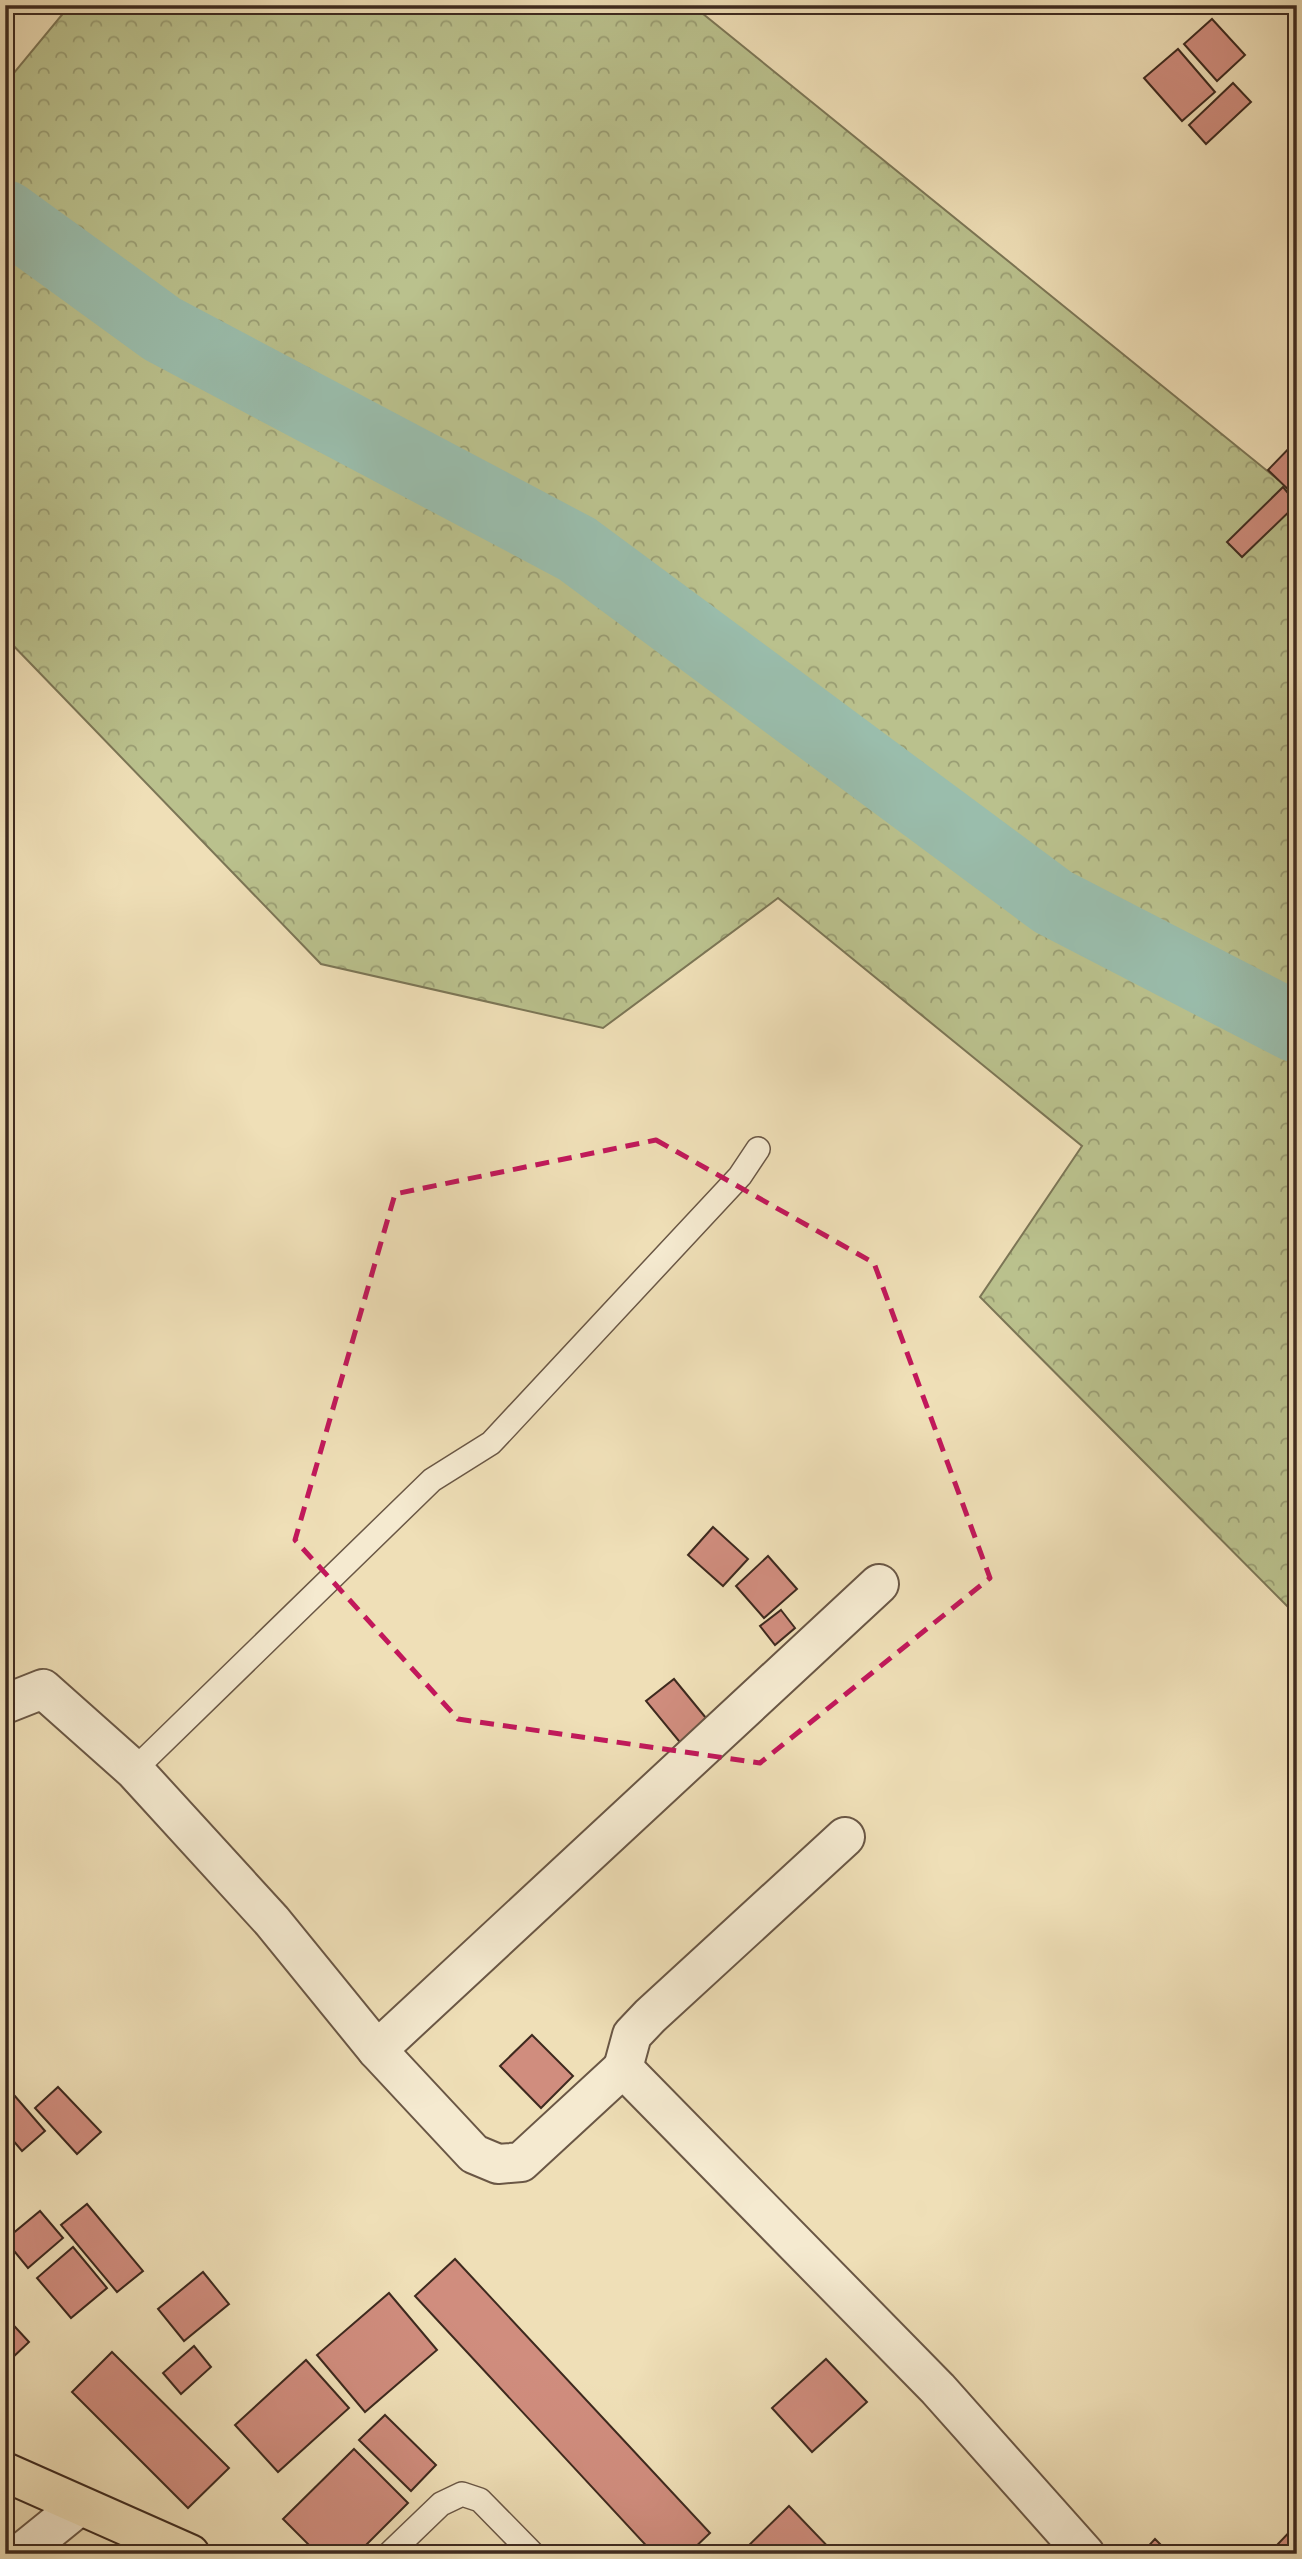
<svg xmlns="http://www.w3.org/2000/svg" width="1302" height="2559" font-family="'Sorts Mill Goudy',serif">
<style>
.forest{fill:url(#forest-crowns);stroke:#7c7656;stroke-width:2}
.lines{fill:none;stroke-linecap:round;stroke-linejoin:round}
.river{stroke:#9abdac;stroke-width:70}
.building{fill:#d08d7e;stroke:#3e2a1f;stroke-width:2}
.service-casing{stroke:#6a5745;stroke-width:26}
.minor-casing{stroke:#6a5745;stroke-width:42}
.primary-casing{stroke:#3e2a1f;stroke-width:42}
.service{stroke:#f5ead0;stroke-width:23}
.minor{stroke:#f5ead0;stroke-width:38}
.primary{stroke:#efdfb7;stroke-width:38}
.marked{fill:none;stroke:#c2185b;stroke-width:5;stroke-dasharray:14 9;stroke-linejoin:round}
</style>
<defs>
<pattern id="forest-crowns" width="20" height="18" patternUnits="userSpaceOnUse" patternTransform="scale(1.75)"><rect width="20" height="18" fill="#bac18d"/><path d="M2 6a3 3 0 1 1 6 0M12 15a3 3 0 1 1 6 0" fill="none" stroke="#999d73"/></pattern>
</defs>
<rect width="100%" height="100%" fill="#efdfb7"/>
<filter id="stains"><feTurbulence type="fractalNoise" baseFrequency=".00286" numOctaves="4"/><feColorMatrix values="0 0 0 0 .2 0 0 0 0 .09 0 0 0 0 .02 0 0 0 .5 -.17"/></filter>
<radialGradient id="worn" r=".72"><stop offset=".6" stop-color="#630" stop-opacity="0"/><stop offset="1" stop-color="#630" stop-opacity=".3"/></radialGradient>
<path class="forest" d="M70 5H692L1297 495V1616L980 1297 1082 1146 778 898 603 1028 321 964 5 637V76L9 79Z"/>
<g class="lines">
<path class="river" d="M5 215 162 329 577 549 1053 902 1297 1028"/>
</g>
<g class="building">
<path d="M1212 19 1245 55 1217 81 1184 44Z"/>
<path d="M1178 49 1215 92 1182 121 1144 78Z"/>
<path d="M1233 83 1251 102 1206 144 1189 125Z"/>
<path d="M1297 440V498L1268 470Z"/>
<path d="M1283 487 1297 504 1242 557 1227 542Z"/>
<path d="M713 1527 748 1559 723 1586 688 1555Z"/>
<path d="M768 1556 797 1589 764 1618 736 1586Z"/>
<path d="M781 1610 795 1628 775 1645 760 1626Z"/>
<path d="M674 1679 715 1729 688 1752 646 1701Z"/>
<path d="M532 2035 573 2076 541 2108 500 2066Z"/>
<path d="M58 2087 101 2132 77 2154 35 2108Z"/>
<path d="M14 2095 45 2131 22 2151 5 2131V2102Z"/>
<path d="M87 2204 143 2271 117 2292 61 2225Z"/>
<path d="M40 2211 63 2238 28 2268 5 2240Z"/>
<path d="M73 2247 107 2288 71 2318 37 2278Z"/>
<path d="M455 2259 710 2533 688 2554H654L415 2296Z"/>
<path d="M203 2272 229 2304 184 2341 158 2309Z"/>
<path d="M389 2293 437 2350 365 2412 317 2355Z"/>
<path d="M5 2316 29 2342 11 2359 5 2353Z"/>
<path d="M194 2346 211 2367 181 2394 163 2373Z"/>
<path d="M112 2352 229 2468 188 2508 72 2392Z"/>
<path d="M826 2359 867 2402 812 2452 772 2408Z"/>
<path d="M306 2360 349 2408 278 2472 235 2425Z"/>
<path d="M385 2415 436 2465 411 2491 359 2440Z"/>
<path d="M354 2449 408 2503 357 2554H318L283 2519Z"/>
<path d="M789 2506 835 2554H740Z"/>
<path d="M1297 2524V2554H1289L1278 2544Z"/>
<path d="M1155 2539 1170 2554H1141Z"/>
</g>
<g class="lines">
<defs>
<g id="service">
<path d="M134 1770 432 1480 491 1443 740 1176 758 1149"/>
<path d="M389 2554 441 2504 462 2494 480 2500 533 2554"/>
</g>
<g id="minor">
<path d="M5 1704 43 1689 134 1770 272 1921 377 2050 474 2154 498 2164 521 2162 623 2068 938 2389 1085 2554"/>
<path d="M377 2050 879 1584"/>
<path d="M623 2068 632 2035 650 2016 845 1837"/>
<path d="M20 2554 78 2507"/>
</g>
<path id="primary" d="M5 2472 190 2554"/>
</defs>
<use href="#service" class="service-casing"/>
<use href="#minor" class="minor-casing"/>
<use href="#primary" class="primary-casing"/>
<use href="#service" class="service"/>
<use href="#minor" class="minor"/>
<use href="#primary" class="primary"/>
</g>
<path class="marked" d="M656 1140 874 1263 990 1578 760 1763 458 1719 295 1540 395 1194Z"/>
<rect width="1302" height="2559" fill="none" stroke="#efdfb7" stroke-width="28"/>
<rect x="7" y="7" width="1288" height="2545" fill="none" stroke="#3e2a1f" stroke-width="3.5"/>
<rect x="14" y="14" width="1274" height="2531" fill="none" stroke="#3e2a1f" stroke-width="2"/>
<rect width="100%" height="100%" filter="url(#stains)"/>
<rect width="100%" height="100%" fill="url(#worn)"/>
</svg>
